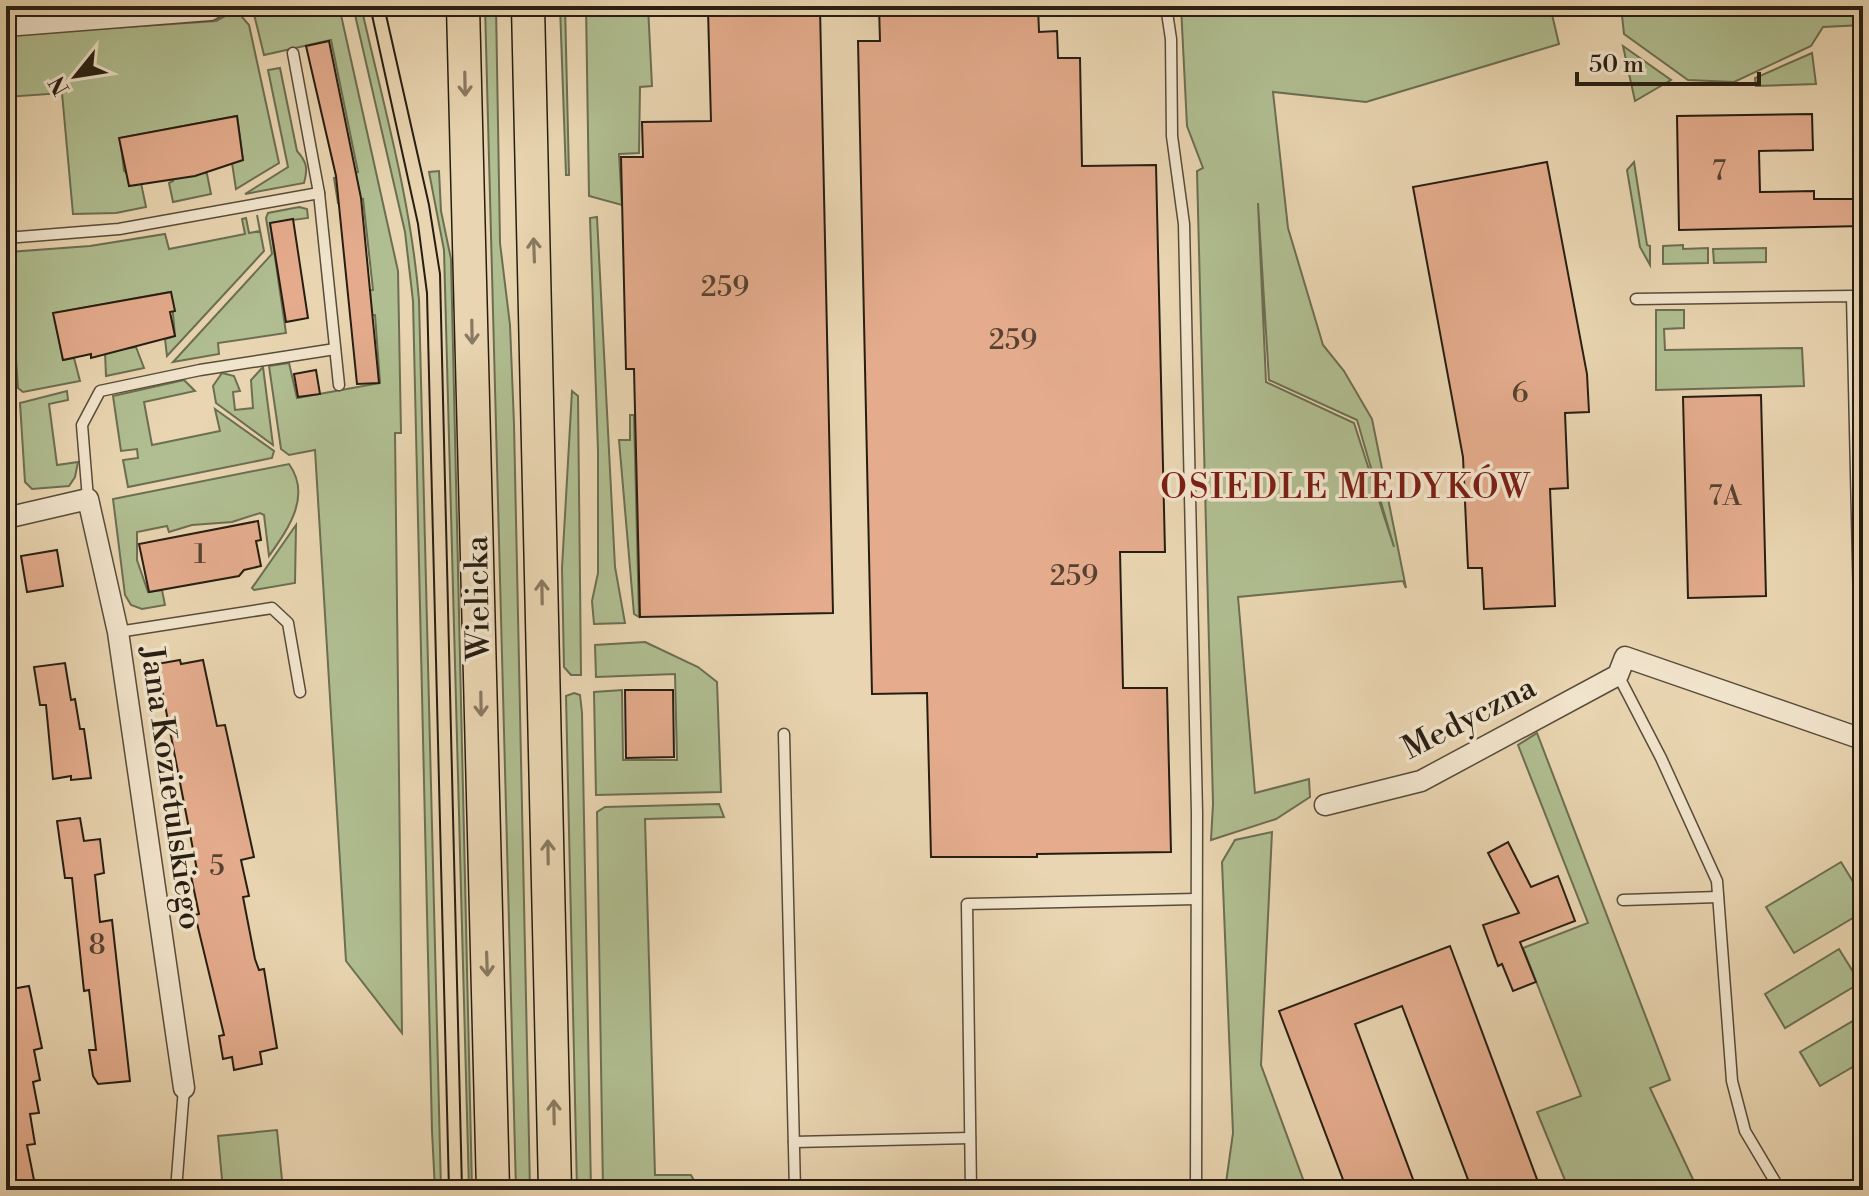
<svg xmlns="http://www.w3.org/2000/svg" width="1869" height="1196" font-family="'Libre Bodoni',serif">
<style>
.green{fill:#b0be91;stroke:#6c6e52;stroke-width:2;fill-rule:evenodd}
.building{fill:#e4ac8d;stroke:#271e12;stroke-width:2}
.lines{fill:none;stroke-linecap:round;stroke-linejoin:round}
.service-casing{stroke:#584c3a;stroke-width:13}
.minor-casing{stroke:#584c3a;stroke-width:23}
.primary-casing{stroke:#271e12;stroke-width:35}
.service{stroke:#f1e4cc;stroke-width:10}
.minor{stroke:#f1e4cc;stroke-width:20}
.primary{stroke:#e9d5b1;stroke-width:32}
.tram{stroke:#271e12;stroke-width:2}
.oneway{stroke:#887a62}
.labels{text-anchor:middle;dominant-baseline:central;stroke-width:7;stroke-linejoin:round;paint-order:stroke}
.number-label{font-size:28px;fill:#564231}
.street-label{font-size:32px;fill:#271e12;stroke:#f1e4cc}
.neighbourhood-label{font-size:34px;letter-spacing:2px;fill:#7a1f14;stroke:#f1e4cc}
</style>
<rect width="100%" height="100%" fill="#e9d5b1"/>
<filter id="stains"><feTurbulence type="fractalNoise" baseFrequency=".0025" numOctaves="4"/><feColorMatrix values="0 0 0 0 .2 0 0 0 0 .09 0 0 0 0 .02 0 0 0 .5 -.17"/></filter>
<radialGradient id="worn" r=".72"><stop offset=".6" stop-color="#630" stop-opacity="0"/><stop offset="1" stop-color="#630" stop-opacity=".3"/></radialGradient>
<g class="green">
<path d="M252 6H339L398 271 401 433H395L402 1033 346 961 315 450 289 455 281 449 269 366 289 363 297 398 380 383 375 315 352 317 350 293 373 290 363 199 338 203 334 178 358 172 331 40 264 55Z"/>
<path d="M353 6H361C383 103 411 201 419 300L441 1190H435L432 1131 413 301 405 232Z"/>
<path d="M485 6H496L500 243 510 325 514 424 530 1190H516Z"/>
<path d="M560 6H565L569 175H566Z"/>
<path d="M586 6H648L652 86 640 87 639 153 619 154 622 205 589 196Z"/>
<path d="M1181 6H1550L1559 44 1366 102 1273 92 1288 228 1323 345 1344 371 1372 419 1406 588 1403 581 1238 597 1255 793 1309 779 1310 797 1276 819 1211 840 1213 804 1197 171 1203 168 1187 126ZM1258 203 1269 380 1357 420 1394 547 1354 423 1266 382Z"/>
<path d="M1621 6H1863V25L1823 27 1811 46 1734 82 1688 80 1624 34Z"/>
<path d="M236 10 249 25 279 163 236 189 232 163 243 160 237 116 120 138 124 171 141 183 146 207 116 213 73 214 62 93 6 97V35L216 21Z"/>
<path d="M1623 46 1671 80 1635 101Z"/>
<path d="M1812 53 1816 84 1756 86 1755 78Z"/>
<path d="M280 68 297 151C307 162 308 169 304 183L245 194 288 167 268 70Z"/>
<path d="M1634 162 1647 245 1650 246V265L1640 247 1627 170Z"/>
<path d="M202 171 207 174 211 194 173 202 169 183 173 181 172 177Z"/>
<path d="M439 171 441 211 451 259 472 1190H469L444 250 429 172Z"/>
<path d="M299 207 307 209 308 218 270 223 286 333 218 343 219 354 173 362 272 254 266 218 268 213Z"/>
<path d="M257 215 264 251 167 356 165 339 175 336 171 292 54 313 63 360 74 358 80 381 23 392 18 388 11 285 16 284 14 263H10L9 252 90 246 165 234 169 249 245 234 242 219 246 218 249 233 260 231Z"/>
<path d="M597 217 615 567 625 623 594 624 592 601 598 573V450L590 218Z"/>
<path d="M1683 245V249L1708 248V263L1663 264V246Z"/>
<path d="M1766 248V262L1714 263 1713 249Z"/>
<path d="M1656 310H1684V328L1664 329 1665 350 1802 348 1804 386 1656 390Z"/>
<path d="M136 347 144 368 106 376 105 352Z"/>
<path d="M263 367 273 445 216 403 213 386 222 373 234 376 240 391 233 392 235 410 253 408 251 380Z"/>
<path d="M184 380 195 391 144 402 152 445 220 431 215 409 274 451 272 458 128 487 123 460 138 458 137 449 121 451 113 396Z"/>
<path d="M67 391 68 400 49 404 57 465 78 462 75 477 69 486 32 489 25 482 20 403Z"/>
<path d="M572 391 578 396 581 675H571L564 667 562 568Z"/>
<path d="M630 415H634L639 617 634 614 619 440H630Z"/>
<path d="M289 464C312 496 288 529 269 556L264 515 260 513 232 522 192 525 169 532 167 526 137 532V560L148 592 162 590 165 605 142 609 131 605 125 595 113 499Z"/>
<path d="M296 525 295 583 254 590 252 588Z"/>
<path d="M645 642 698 667 717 682 721 792 596 795 594 692 622 690 623 760H677L675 674 596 677 595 645Z"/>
<path d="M574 693 580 695 582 713 591 1190H577L566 696Z"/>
<path d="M1537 733 1670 1080 1650 1088 1698 1190H1569L1537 1112 1581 1096 1523 948 1588 923 1518 745Z"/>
<path d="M719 804 724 817 645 819 655 1175H691L699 1190H603L597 812 605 807Z"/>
<path d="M11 825 16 857 13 890 6 892V826Z"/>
<path d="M1272 832 1261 1065 1307 1190H1225L1233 1133 1222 862 1235 840Z"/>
<path d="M1841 862 1863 898V912L1794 953 1766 907Z"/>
<path d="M1839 949 1860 983 1785 1028 1765 994Z"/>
<path d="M1863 1015V1061L1820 1086 1800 1052Z"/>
<path d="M277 1130 283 1190H223L218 1136Z"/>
</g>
<g class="building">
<path d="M879 6H1038L1039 32 1057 31 1058 58H1080L1082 166 1156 165 1165 552H1120L1123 688H1167L1171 852 1037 854V857H931L927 693 872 694 858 41H880Z"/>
<path d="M820 8 833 613 640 617 634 369H626L621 157H643L642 122 711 121 708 10Z"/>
<path d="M329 41 361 198 379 383 357 384 336 176 306 46Z"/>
<path d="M1812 114 1813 150 1759 151 1760 192 1814 191V199H1863V226L1679 230 1677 116Z"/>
<path d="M237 116 243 160 195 176 129 186 119 138Z"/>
<path d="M1547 162 1587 374 1589 412 1565 413 1568 488 1550 489 1555 606 1484 609 1482 568H1468L1463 457 1413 187Z"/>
<path d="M293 219 308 318 286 322 270 223Z"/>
<path d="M171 292 175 311 170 312 175 336 91 358V354L63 360 53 313Z"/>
<path d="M316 370 320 394 298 397 294 374Z"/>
<path d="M1761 395 1766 596 1688 598 1683 397Z"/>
<path d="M258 521 261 540 256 541 261 566 244 570 239 576 149 592 139 544Z"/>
<path d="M57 550 63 586 27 592 21 556Z"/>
<path d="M180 660 181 664 203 660 217 726 225 725 254 857 241 860 249 896 243 897 255 959 259 970 264 969 277 1048 260 1052 262 1064 234 1070 232 1057 223 1059 219 1036 224 1035 195 915 199 914 190 871 197 870 157 664Z"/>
<path d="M65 663 71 700 75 699 80 729H84L91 778 71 780V776L53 779 46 705H40L34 667Z"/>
<path d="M625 690H673L674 757 626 758Z"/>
<path d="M80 818 84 841 100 839 104 873 95 875 100 922 112 920 130 1081 98 1084 93 1076 89 1050H96L89 990 84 991 72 878H65L57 821Z"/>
<path d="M1508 842 1531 887 1558 876 1575 921 1520 942 1536 982 1513 991 1502 964 1498 966 1483 925 1519 913 1488 853Z"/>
<path d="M1450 946 1541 1190H1472L1402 1006 1355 1024 1417 1190H1347L1279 1011Z"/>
<path d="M29 986 42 1048 34 1050 40 1080 33 1082 39 1113 30 1114 35 1144 27 1145 36 1190H6V990Z"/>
</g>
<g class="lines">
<defs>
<g id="service">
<path d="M1166 6 1171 39 1172 136 1184 224 1197 813 1196 1190"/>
<path d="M293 53 319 193 339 385"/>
<path d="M6 238 119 229 319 193"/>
<path d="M1636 299 1852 296 1862 739"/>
<path d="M88 499 82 425 100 391 200 370 335 349"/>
<path d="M118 632 272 608 288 623 300 692"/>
<path d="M1618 675 1661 758 1717 881 1732 1081 1745 1131 1780 1190"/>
<path d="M784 734 795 1190"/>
<path d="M1623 900 1718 897"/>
<path d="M794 1142 970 1138"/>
<path d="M176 1190 184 1088"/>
<path d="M971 1190 967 904 1196 899"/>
</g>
<g id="minor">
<path d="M10 6 11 26"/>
<path d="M6 26 210 10 217 6"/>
<path d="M6 518 88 499 118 632 184 1088"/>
<path d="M1325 805 1421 781 1618 675 1625 657 1862 739 1863 744"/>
</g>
<g id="primary">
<path d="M463 6 493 1190"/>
<path d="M528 6 555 1190"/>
</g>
</defs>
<use href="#service" class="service-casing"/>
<use href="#minor" class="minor-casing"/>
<use href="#primary" class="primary-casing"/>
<use href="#service" class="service"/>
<use href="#minor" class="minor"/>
<use href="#primary" class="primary"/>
<g class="tram">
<path d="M370 6 418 224 427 293 449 1190"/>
<path d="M384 6 429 205 440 274 462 1190"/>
</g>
</g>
<defs><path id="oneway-shaft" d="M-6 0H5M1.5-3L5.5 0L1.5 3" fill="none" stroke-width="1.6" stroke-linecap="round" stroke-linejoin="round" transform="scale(2)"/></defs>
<g class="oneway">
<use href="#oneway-shaft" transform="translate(465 84) rotate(89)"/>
<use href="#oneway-shaft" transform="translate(534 250) rotate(-92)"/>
<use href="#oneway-shaft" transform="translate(472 332) rotate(89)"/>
<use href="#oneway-shaft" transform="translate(542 592) rotate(-91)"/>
<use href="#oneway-shaft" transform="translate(481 704) rotate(89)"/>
<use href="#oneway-shaft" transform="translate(548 852) rotate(-91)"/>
<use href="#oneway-shaft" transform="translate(487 964) rotate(88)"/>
<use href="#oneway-shaft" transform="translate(554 1112) rotate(-91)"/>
</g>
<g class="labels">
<g class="number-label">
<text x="1719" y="171">7</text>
<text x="725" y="287">259</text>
<text x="1013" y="340">259</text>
<text x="1520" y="393">6</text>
<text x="1725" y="496">7A</text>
<text x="200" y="554">1</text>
<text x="1074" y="576">259</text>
<text x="217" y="866">5</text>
<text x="97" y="945">8</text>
</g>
<g class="street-label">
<text transform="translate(478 598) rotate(-91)">Wielicka</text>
<text transform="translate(1469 718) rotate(-27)">Medyczna</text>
<text transform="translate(171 788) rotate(82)">Jana Kozietulskiego</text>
</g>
<g class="neighbourhood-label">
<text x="1346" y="488">OSIEDLE MEDYKÓW</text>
</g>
</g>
<rect width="1869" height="1196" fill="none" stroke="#e9d5b1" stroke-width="32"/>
<rect x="8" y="8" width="1853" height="1180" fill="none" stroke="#271e12" stroke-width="4"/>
<rect x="16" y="16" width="1837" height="1164" fill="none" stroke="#271e12" stroke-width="2"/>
<g transform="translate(76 76) rotate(240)" stroke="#f1e4cc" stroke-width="6" paint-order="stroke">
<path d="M0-6L14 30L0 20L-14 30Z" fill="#271e12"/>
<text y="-12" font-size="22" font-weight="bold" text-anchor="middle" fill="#271e12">N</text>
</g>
<path d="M1577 72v12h182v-12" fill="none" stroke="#271e12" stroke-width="4"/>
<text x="1589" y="72" font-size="24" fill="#271e12" stroke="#f1e4cc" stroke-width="6" paint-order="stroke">50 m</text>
<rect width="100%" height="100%" filter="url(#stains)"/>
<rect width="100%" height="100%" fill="url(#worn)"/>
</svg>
